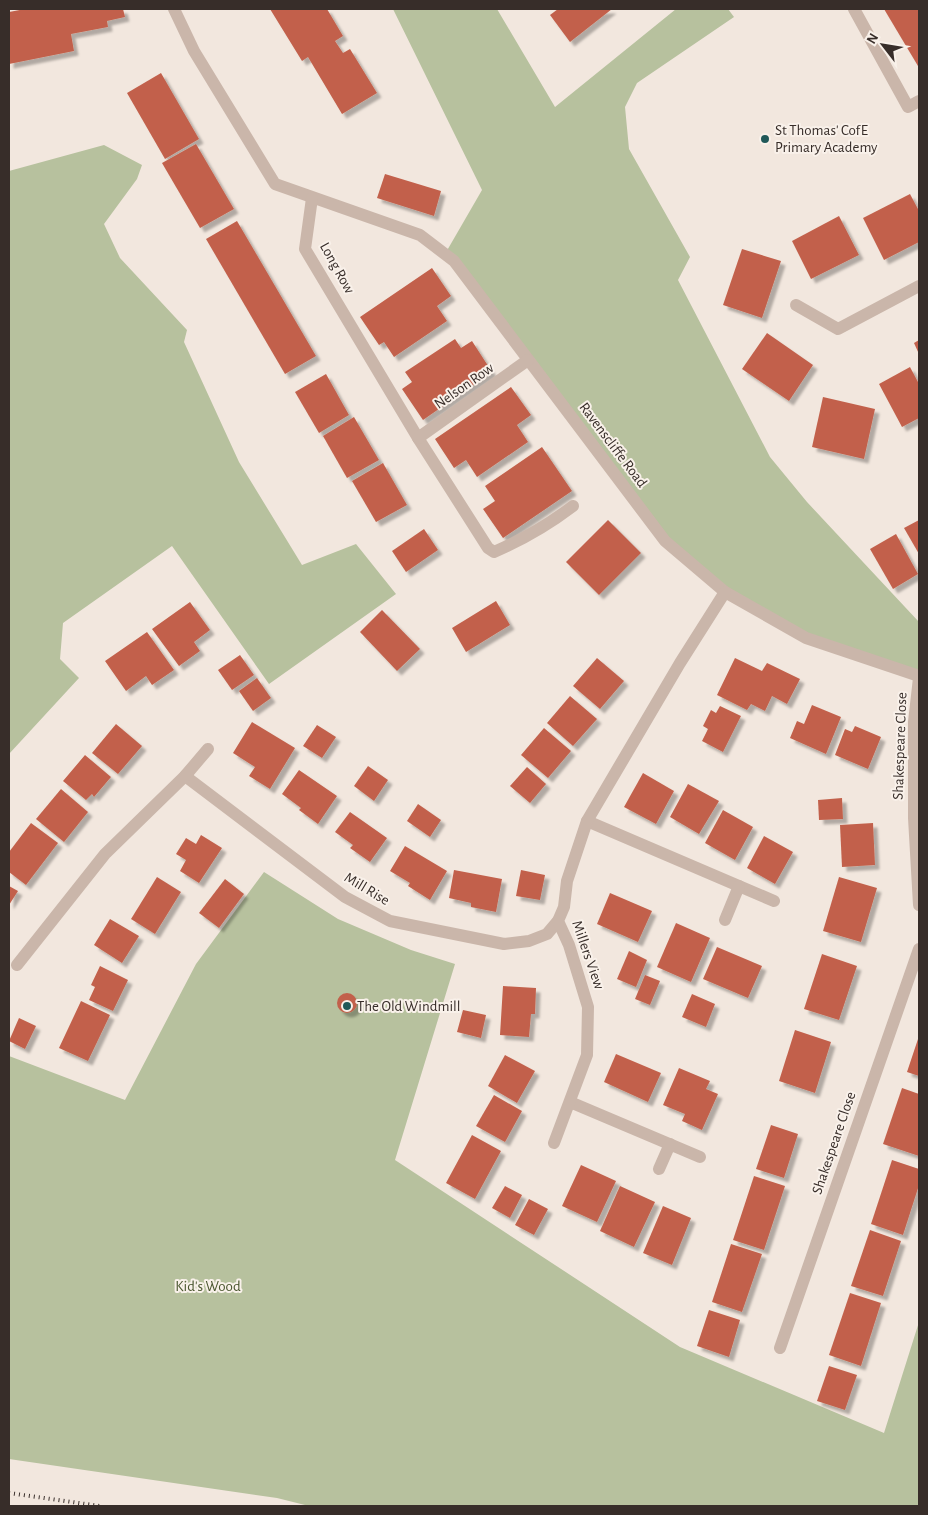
<svg xmlns="http://www.w3.org/2000/svg" width="928" height="1515" font-family="'Alegreya Sans',sans-serif">
<style>
.green{fill:#b7c19e}
.building{fill:#c2614b;filter:url(#shadow)}
.lines{fill:none;stroke-linecap:round;stroke-linejoin:round}
.minor{stroke:#cab6aa;stroke-width:12}
.rail{stroke:#372d29;stroke-width:4;stroke-dasharray:1 4;stroke-linecap:butt}
.poi-dot{fill:#205858;stroke:#f9f1ea;stroke-width:2}
.labels{text-anchor:middle;dominant-baseline:central;stroke-width:4;stroke-linejoin:round;paint-order:stroke}
.poi-label{font-size:15px;fill:#372d29;stroke:#f9f1ea;text-anchor:start}
.street-label{font-size:15px;fill:#372d29;stroke:#f9f1ea}
.park-label{font-size:15px;fill:#49552e;stroke:#f9f1ea}
</style>
<defs>
<filter id="shadow"><feDropShadow dx="4.5" dy="4.5" stdDeviation="1" flood-color="#0004"/></filter>
</defs>
<rect width="100%" height="100%" fill="#f2e7de"/>
<g class="green">
<path d="M393 9H497L555 107 676 9H728L734 17 637 83 625 107 629 149 690 257 678 280 770 457 807 502 919 622V674L806 638 725 592 665 541 445 254 482 190Z"/>
<path d="M104 145 142 165 137 179 104 224 120 258 187 330 184 342 239 462 302 565 356 544 396 594 269 684 172 546 63 623 60 659 79 678 9 754V171Z"/>
<path d="M264 872 338 919 411 950 455 964 395 1160 680 1347 884 1433 919 1322V1506H309L277 1498 9 1459V1056L125 1100 196 964Z"/>
</g>
<g class="building">
<path d="M25 9H123L125 17 107 21 108 27 71 34 74 51 9 64V12Z"/>
<path d="M270 9H327L343 36 335 41 343 53 350 49 377 93 342 114 308 57 302 61Z"/>
<path d="M558 9H612L570 42 550 15Z"/>
<path d="M884 9H919V65L918 66Z"/>
<path d="M161 73 199 139 165 159 127 93Z"/>
<path d="M196 144 234 209 200 228 162 163Z"/>
<path d="M385 174 441 191 434 216 377 198Z"/>
<path d="M910 194 919 211V242L884 260 863 218Z"/>
<path d="M839 216 859 255 811 279 792 241Z"/>
<path d="M237 221 316 356 285 374 206 239Z"/>
<path d="M742 249 781 261 762 318 723 305Z"/>
<path d="M432 268 451 296 437 306 447 321 394 357 384 342 379 345 360 317Z"/>
<path d="M767 333 813 365 789 401 742 369Z"/>
<path d="M455 339 461 348 472 341 492 372 423 420 402 389 412 382 405 372Z"/>
<path d="M919 340V354L914 343Z"/>
<path d="M910 367 919 384V418L902 427 879 384Z"/>
<path d="M326 374 349 415 319 433 295 392Z"/>
<path d="M511 387 531 415 517 425 528 442 477 477 466 460 454 468 435 439Z"/>
<path d="M823 397 875 409 864 459 812 447Z"/>
<path d="M354 417 379 460 347 478 323 436Z"/>
<path d="M542 447 572 491 503 538 483 509 495 501 485 486Z"/>
<path d="M383 463 407 505 376 522 352 481Z"/>
<path d="M608 520 641 553 599 595 566 562Z"/>
<path d="M919 520V554L904 528Z"/>
<path d="M424 529 438 550 406 572 392 551Z"/>
<path d="M896 534 918 574 893 589 870 549Z"/>
<path d="M496 601 510 625 466 652 452 628Z"/>
<path d="M190 602 210 630 194 642 200 651 179 666 152 629Z"/>
<path d="M382 610 420 649 397 671 360 632Z"/>
<path d="M147 632 174 670 152 685 146 676 126 691 105 661Z"/>
<path d="M240 655 254 675 232 690 218 670Z"/>
<path d="M597 658 624 681 600 709 573 686Z"/>
<path d="M735 658 762 671 767 663 800 679 787 704 772 696 765 711 751 704 747 710 717 695Z"/>
<path d="M257 678 271 698 253 711 239 691Z"/>
<path d="M570 696 597 719 573 746 547 723Z"/>
<path d="M812 705 841 717 826 754 790 738 797 721 804 724Z"/>
<path d="M720 706 741 716 723 752 702 741 708 729 703 726 711 710 716 713Z"/>
<path d="M252 722 295 748 270 789 249 776 255 767 233 753Z"/>
<path d="M116 724 142 746 118 774 92 753Z"/>
<path d="M317 725 336 737 322 758 303 746Z"/>
<path d="M855 726 881 737 868 769 835 755 845 729 852 732Z"/>
<path d="M544 728 571 751 548 778 521 755Z"/>
<path d="M85 755 111 777 94 797 92 794 86 800 63 781Z"/>
<path d="M368 766 388 780 374 801 354 786Z"/>
<path d="M527 767 546 784 530 803 510 786Z"/>
<path d="M299 770 337 796 318 824 299 810 301 808 282 794Z"/>
<path d="M643 773 674 791 656 824 624 807Z"/>
<path d="M688 784 719 801 699 834 670 817Z"/>
<path d="M61 789 88 812 64 842 36 819Z"/>
<path d="M842 798 843 819 819 820 818 800Z"/>
<path d="M418 804 441 820 430 837 407 821Z"/>
<path d="M723 810 753 827 735 860 705 843Z"/>
<path d="M350 812 387 838 370 862 350 848 353 845 335 832Z"/>
<path d="M31 823 58 843 26 885 9 872V852Z"/>
<path d="M873 823 875 865 842 867 840 825Z"/>
<path d="M201 835 222 848 199 883 180 871 186 860 176 854 186 838 196 844Z"/>
<path d="M764 836 793 852 775 884 747 868Z"/>
<path d="M405 846 447 871 430 900 408 886 410 883 390 871Z"/>
<path d="M454 870 502 879 496 912 471 907V903L449 898Z"/>
<path d="M521 870 545 875 540 900 516 896Z"/>
<path d="M157 877 181 892 155 934 131 919Z"/>
<path d="M839 877 877 888 861 942 823 931Z"/>
<path d="M225 879 244 894 219 928 199 913Z"/>
<path d="M9 886 18 891 9 905Z"/>
<path d="M610 893 652 911 638 942 597 924Z"/>
<path d="M110 919 139 936 122 963 94 945Z"/>
<path d="M676 923 710 938 691 982 657 967Z"/>
<path d="M717 947 762 966 748 998 703 979Z"/>
<path d="M629 951 647 960 636 987 617 979Z"/>
<path d="M822 954 857 966 839 1020 804 1009Z"/>
<path d="M100 966 128 980 113 1011 89 1000 95 987 91 985Z"/>
<path d="M645 975 660 981 650 1005 635 999Z"/>
<path d="M503 986 536 988 535 1014H531L529 1037 500 1035Z"/>
<circle cx="347" cy="1003" r="10"/>
<path d="M692 994 715 1004 706 1027 682 1017Z"/>
<path d="M81 1001 110 1015 88 1061 59 1048Z"/>
<path d="M463 1010 486 1015 481 1038 457 1032Z"/>
<path d="M19 1018 36 1026 25 1049 9 1041Z"/>
<path d="M795 1030 831 1042 815 1093 779 1081Z"/>
<path d="M919 1036V1076L907 1072Z"/>
<path d="M616 1054 661 1073 648 1102 604 1082Z"/>
<path d="M505 1055 535 1071 517 1103 488 1086Z"/>
<path d="M679 1068 710 1081 706 1089 718 1094 702 1130 682 1121 685 1114 663 1105Z"/>
<path d="M902 1088 919 1094V1156L883 1144Z"/>
<path d="M494 1095 522 1111 505 1142 476 1126Z"/>
<path d="M771 1125 798 1134 784 1178 756 1169Z"/>
<path d="M472 1135 501 1151 475 1199 446 1183Z"/>
<path d="M892 1160 919 1169V1185L903 1235 871 1224Z"/>
<path d="M581 1165 616 1181 597 1222 562 1206Z"/>
<path d="M754 1176 785 1186 764 1250 733 1240Z"/>
<path d="M505 1186 522 1195 510 1218 492 1208Z"/>
<path d="M620 1186 655 1202 634 1247 600 1231Z"/>
<path d="M529 1199 548 1209 534 1235 515 1225Z"/>
<path d="M663 1206 691 1218 672 1265 643 1253Z"/>
<path d="M870 1230 901 1241 883 1296 851 1286Z"/>
<path d="M731 1244 762 1254 742 1312 712 1302Z"/>
<path d="M850 1293 881 1303 861 1366 829 1355Z"/>
<path d="M709 1310 740 1320 729 1357 697 1346Z"/>
<path d="M829 1366 857 1375 845 1410 817 1401Z"/>
</g>
<g class="lines">
<g class="minor">
<path d="M174 9 194 51 275 184 420 235 454 261 665 541 725 592 806 638 919 676"/>
<path d="M854 9 908 107 919 101"/>
<path d="M312 198 305 249 418 438 488 548 494 552C522 540 548 525 573 506"/>
<path d="M796 305 838 329 919 286"/>
<path d="M418 438 528 360"/>
<path d="M919 678 914 722V818L919 905"/>
<path d="M185 776 345 897 390 921 504 944 529 941 547 934 558 921"/>
<path d="M587 821 774 901"/>
<path d="M725 920 739 886"/>
<path d="M17 965 105 854 185 776 208 749"/>
<path d="M570 1102 700 1157"/>
<path d="M554 1143 587 1055 588 1007 569 945 558 921 564 907 567 881 587 821 680 663 725 592"/>
<path d="M659 1169 670 1144"/>
<path d="M780 1348 919 949"/>
</g>
<path class="rail" d="M9 1493 100 1506"/>
</g>
<g class="poi-dot">
<circle cx="765" cy="139" r="5"/>
<circle cx="347" cy="1006" r="5"/>
</g>
<g class="labels">
<g class="poi-label">
<text x="775" y="130">St Thomas' CofE<tspan x="775" dy="17">Primary Academy</tspan></text>
<text x="357" y="1006">The Old Windmill</text>
</g>
<g class="street-label">
<text transform="translate(337 268) rotate(61)">Long Row</text>
<text transform="translate(464 386) rotate(-35)">Nelson Row</text>
<text transform="translate(613 445) rotate(53)">Ravenscliffe Road</text>
<text transform="translate(900 746) rotate(-88)">Shakespeare Close</text>
<text transform="translate(367 889) rotate(31)">Mill Rise</text>
<text transform="translate(588 955) rotate(71)">Millers View</text>
<text transform="translate(834 1143) rotate(-71)">Shakespeare Close</text>
</g>
<g class="park-label">
<text x="208" y="1286">Kid's Wood</text>
</g>
</g>
<rect width="928" height="1515" fill="none" stroke="#372d29" stroke-width="20"/>
<g transform="translate(883 45) rotate(301)" stroke="#f9f1ea" stroke-width="4" paint-order="stroke">
<path d="M0-4L9 19L0 12L-9 19Z" fill="#372d29"/>
<text y="-8" font-size="14" font-weight="bold" text-anchor="middle" fill="#372d29">N</text>
</g>
</svg>
